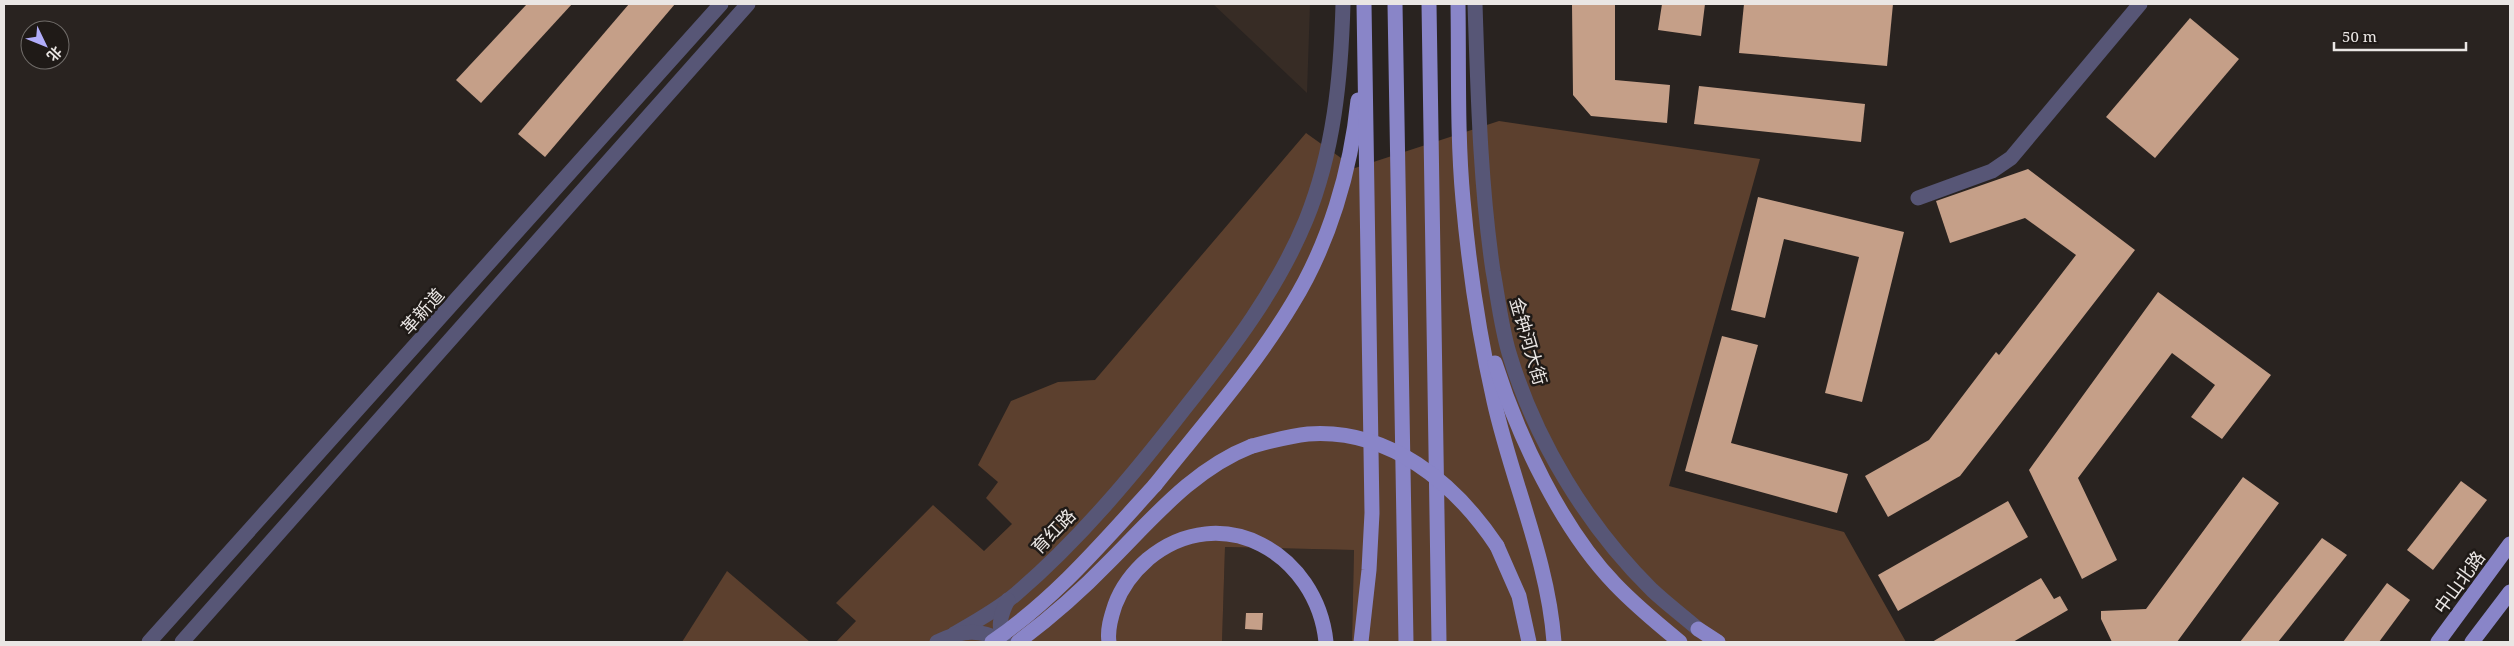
<svg xmlns="http://www.w3.org/2000/svg" width="2514" height="646" font-family="'Noto Serif','Noto Sans SC',serif">
<style>
.built{fill:#372c25}
.green{fill:#5c402e}
.building{fill:#c59f88}
.lines{fill:none;stroke-linecap:round;stroke-linejoin:round}
.minor{stroke:#575676;stroke-width:15}
.major{stroke:#8985c8;stroke-width:15}
.major-bridge{stroke:#8985c8;stroke-width:15}
.labels{text-anchor:middle;dominant-baseline:central;stroke-width:5;stroke-linejoin:round;paint-order:stroke}
.street-label{font-size:18px;fill:#eae6e4;stroke:#1f1a17}
</style>
<rect width="100%" height="100%" fill="#292320"/>
<g class="built">
<path d="M1213 4H1310L1307 93Z"/>
<path d="M1225 547 1354 550 1352 642H1222Z"/>
</g>
<g class="green">
<path d="M1499 121 1760 159 1669 486 1844 532 1906 642H1352L1354 550 1225 547 1222 642H836L856 621 836 603 933 505 984 551 1012 524 986 498 998 482 978 465 1011 401 1058 382 1095 380 1306 133 1355 168Z"/>
<path d="M727 571 810 642H682Z"/>
</g>
<g class="building">
<path d="M527 4H572L481 103 456 80Z"/>
<path d="M629 4H675L545 157 518 134Z"/>
<path d="M1572 4H1615V80L1670 85 1667 123 1591 116 1573 95Z"/>
<path d="M1662 4H1705L1701 36 1658 30Z"/>
<path d="M1744 4H1893L1887 66 1739 53Z"/>
<path d="M2190 18 2239 59 2155 158 2106 117Z"/>
<path d="M1699 86 1865 104 1861 142 1694 124Z"/>
<path d="M2028 169 2135 250 1960 476 1888 517 1865 476 1929 440 1996 352 1999 355 2076 255 2025 218 1950 243 1936 201Z"/>
<path d="M1758 197 1904 232 1862 402 1825 393 1859 257 1784 239 1765 318 1731 310Z"/>
<path d="M2158 292 2271 375 2222 439 2191 417 2215 385 2172 353 2078 478 2117 560 2082 579 2029 470Z"/>
<path d="M1722 336 1758 345 1731 443 1848 474 1837 513 1685 471Z"/>
<path d="M2243 477 2279 503 2177 642H2112L2101 619V611L2146 609Z"/>
<path d="M2461 481 2487 500 2433 570 2407 550Z"/>
<path d="M2008 501 2028 537 1898 611 1878 575Z"/>
<path d="M2322 538 2347 555 2278 642H2240Z"/>
<path d="M2041 578 2054 599 2060 596 2068 610 2013 642H1932Z"/>
<path d="M2387 583 2410 600 2379 642H2343Z"/>
<path d="M1246 613H1263L1262 630 1245 629Z"/>
</g>
<g class="lines">
<g class="minor">
<path d="M1475 4C1478 93 1480 183 1493 271 1498 298 1501 326 1509 353 1535 440 1587 526 1652 590 1667 604 1683 616 1698 629"/>
<path d="M1918 198 1992 171 2011 158 2140 4"/>
<path d="M954 634C975 622 997 610 1016 594 1079 540 1134 474 1185 408 1232 349 1277 290 1306 220 1334 151 1341 77 1343 4"/>
<path d="M149 642 721 4"/>
<path d="M182 642 748 4"/>
<path d="M937 642C962 630 980 628 1005 642"/>
<path d="M1003 642C998 626 1000 615 1008 600"/>
</g>
<g class="major">
<path d="M1395 4 1406 642"/>
<path d="M1429 4 1439 642"/>
<path d="M1458 4C1459 69 1457 135 1463 200 1469 267 1479 335 1494 401 1512 482 1548 559 1554 642"/>
<path d="M1495 363C1518 436 1561 528 1615 584 1635 605 1658 624 1680 642"/>
<path d="M1155 485C1202 426 1253 369 1292 304 1329 244 1351 170 1358 100"/>
<path d="M1497 546 1519 596 1529 642"/>
<path d="M1698 629 1718 642"/>
<path d="M1018 642C1050 618 1081 591 1109 562 1153 518 1193 469 1252 446"/>
<path d="M1109 642C1107 630 1111 617 1115 605 1122 586 1133 572 1148 559 1222 498 1317 554 1326 642"/>
<path d="M1361 642 1369 570 1372 513 1364 4"/>
<path d="M2438 642 2510 544"/>
<path d="M2472 642 2510 592"/>
</g>
<g class="major-bridge">
<path d="M1252 446C1271 441 1289 436 1308 434 1389 428 1455 483 1497 546"/>
<path d="M992 642C1056 598 1103 542 1155 485"/>
</g>
</g>
<g class="labels">
<g class="street-label">
<text transform="translate(422 311) rotate(-48)">革新道</text>
<text transform="translate(1529 341) rotate(74)">金钟河大街</text>
<text transform="translate(1053 531) rotate(-46)">育红路</text>
<text transform="translate(2459 582) rotate(-54)">中山北路</text>
</g>
</g>
<rect width="2514" height="646" fill="none" stroke="#eae6e4" stroke-width="10"/>
<g transform="translate(45 45) rotate(133)"><circle r="24" fill="#1f1a17" stroke="#706c69"/>
<path d="M0-4L9 19L0 12L-9 19Z" fill="#b1adfa"/>
<text y="-8" font-size="14" font-weight="bold" text-anchor="middle" fill="#eae6e4">北</text>
</g>
<path d="M2334 42v8h132v-8" fill="none" stroke="#eae6e4" stroke-width="2.5"/>
<text x="2342" y="42" font-size="15" fill="#eae6e4" stroke="#1f1a17" stroke-width="4" paint-order="stroke">50 m</text>
</svg>
